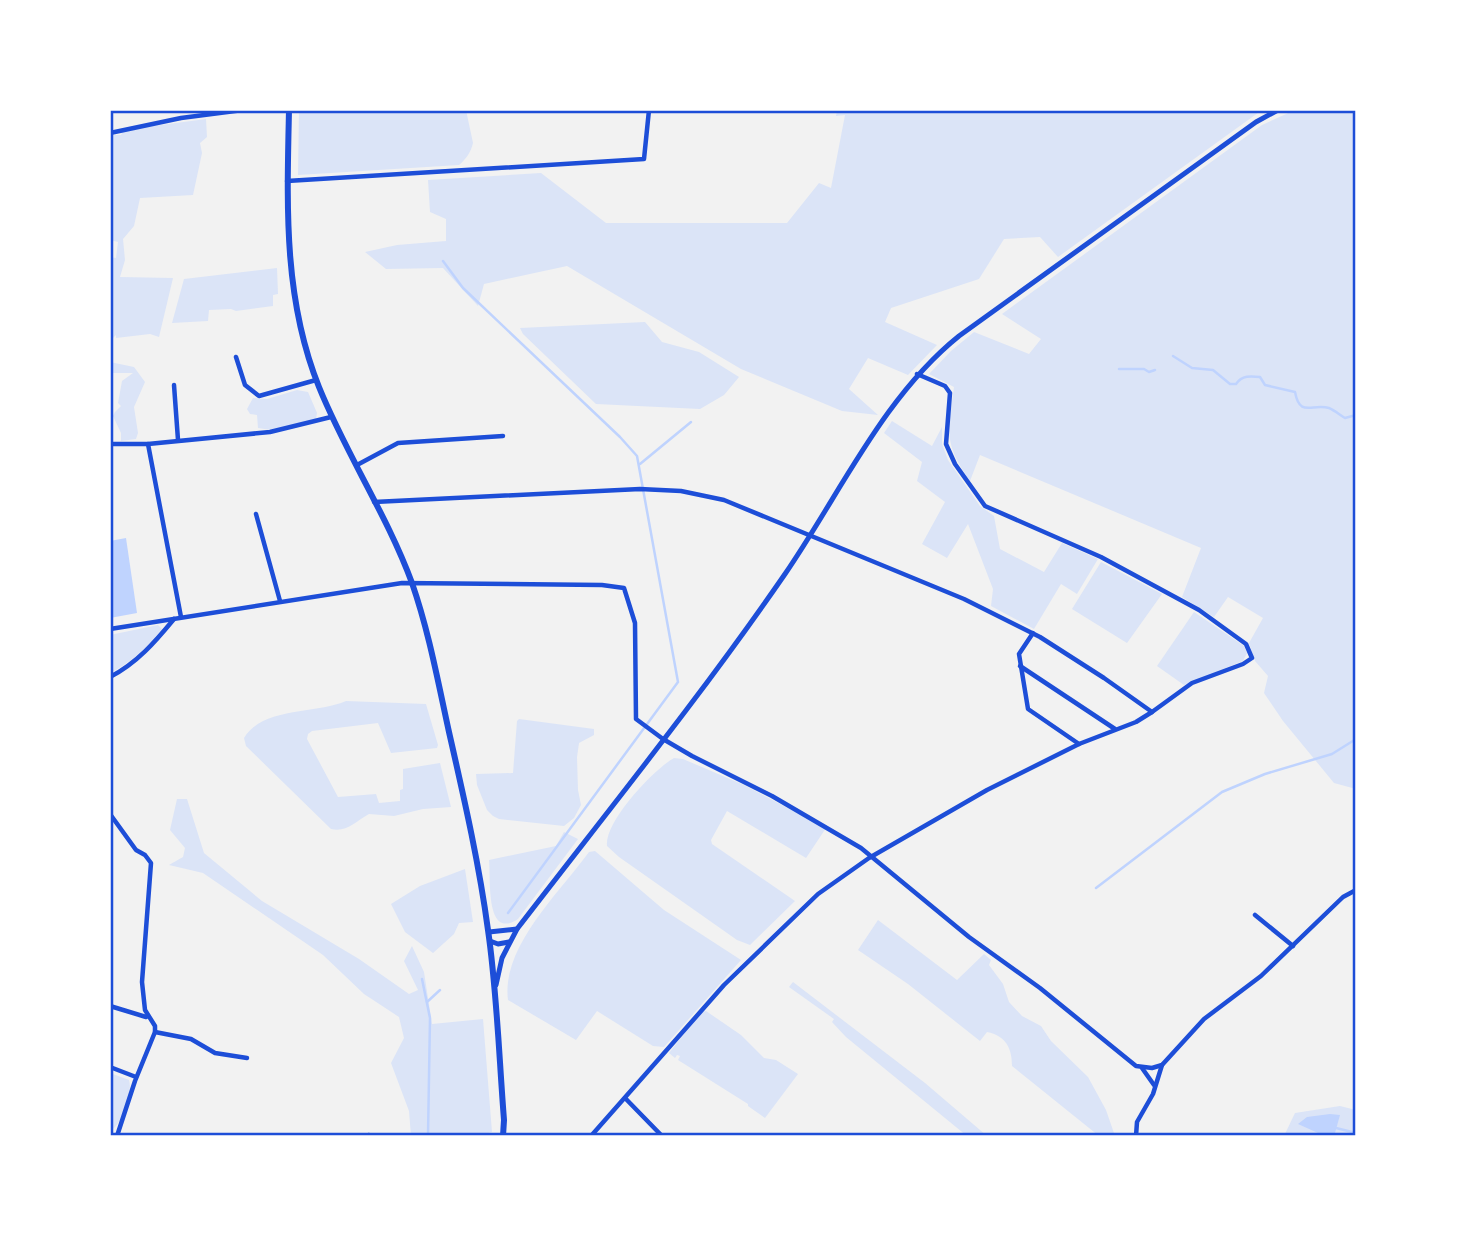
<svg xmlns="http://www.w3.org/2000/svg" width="1466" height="1246" font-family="Overpass,sans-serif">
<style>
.green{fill:#dbe4f7}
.water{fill:#bfd3fe}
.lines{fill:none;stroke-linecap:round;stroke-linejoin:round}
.stream{stroke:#bfd3fe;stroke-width:2.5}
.minor{stroke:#1d4ed8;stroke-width:4.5}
.tertiary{stroke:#1d4ed8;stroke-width:5}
.primary{stroke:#1d4ed8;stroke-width:6}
.neatline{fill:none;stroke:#1d4ed8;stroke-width:2.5}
</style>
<rect width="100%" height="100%" fill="#f2f2f2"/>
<g class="green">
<path d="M299 110H466L473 143C471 152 466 159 459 165L298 175Z"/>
<path d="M837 110H1262L1058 257 1040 237 1004 239 979 279 891 308 885 322 937 345 908 375 868 358 849 389 878 415 842 411 741 369 567 266 484 284 478 306 443 268 386 269 365 252 397 245 446 241V219L430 212 428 180 541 173 606 223H787L819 183 831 188 845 115 836 116Z"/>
<path d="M1295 110H1356V789L1334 783 1283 721 1264 693 1268 676 1255 661 1249 643 1263 618 1228 597 1214 617 1182 597 1201 548 980 455 970 481C943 442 948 432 954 387L929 374 951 351 974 332 1029 354 1041 339 1002 314 1262 125Z"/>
<path d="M206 119 207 137 200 143 202 153 193 195 140 198 134 226 123 239 125 260 120 277 173 278 159 337 150 334 116 338V335L112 339 110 347V257L116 258 118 242 110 240V135H121L123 130Z"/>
<path d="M277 268 278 294 273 295V306L236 311 231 309 209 310 208 321 172 323 184 279Z"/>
<path d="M645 322 662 342 699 352 739 377 724 395 700 409 596 404 523 334 520 328Z"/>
<path d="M110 362 134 367 145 382 134 407 138 433 136 439 121 441V433L113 416 115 412 121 406 118 403 122 381 133 373H110Z"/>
<path d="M297 390 308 392 317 413 316 419 271 430 258 428 257 415 250 414 247 409 253 398 267 399Z"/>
<path d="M892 421 932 446 942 427V444L948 460 980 506 994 516 1000 549 1044 572 1062 543 1098 559 1077 594 1061 584 1034 629 991 606 993 589 968 524 947 558 922 544 945 502 917 481 922 462 884 433Z"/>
<path d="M1101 562 1162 594 1127 643 1072 609Z"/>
<path d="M1194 612 1244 646 1247 653 1243 661 1184 685 1157 666Z"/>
<path d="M158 625 162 629C147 647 132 662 110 673V635Z"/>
<path d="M346 701 426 704 438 745 437 748 391 753 378 723 312 731 308 734 307 739 338 797 376 794 379 803 400 801V790L403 789V769L440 763 451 807 423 809 394 816 369 814C356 821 346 833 331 829L246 746 244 738C262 707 316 714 346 701Z"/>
<path d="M519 719 594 729V735L579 743 577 757 578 790 581 805 574 818 564 826 499 819 493 816 487 810 477 785 476 774 513 773 517 721Z"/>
<path d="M674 758 683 759 744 785 826 828 806 858 727 811 711 840 712 844 795 901 750 945 737 940 619 857 607 846C604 822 654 769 674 758Z"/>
<path d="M177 799H187L204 853 262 901 359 959 409 994 418 990 404 961 412 946 424 972 432 1024 483 1019 492 1132 477 1136H411L409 1111 391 1063 404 1038 399 1017 364 994 323 955 203 873 169 865 183 857 185 848 170 830Z"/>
<path d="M564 832 578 839 518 919C485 941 491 878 489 860L556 846Z"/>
<path d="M595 851 664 910 741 960 664 1047 653 1046 597 1011 576 1040 508 1000C501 947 560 892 589 852Z"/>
<path d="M465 869 473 922 459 923 454 934 433 953 405 932 391 904 420 886Z"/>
<path d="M878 920 957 980 984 954 991 960 989 965 1003 984 1009 1002 1022 1016 1041 1026 1051 1041 1088 1077 1106 1110 1115 1136H1099L1012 1066C1012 1048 1006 1036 987 1032L980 1041 908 984 858 950Z"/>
<path d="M793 982 925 1083 987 1136H967L846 1037 832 1022 834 1019 789 987Z"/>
<path d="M706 1011 741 1035 764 1058 776 1060 798 1074 765 1118 748 1106V1104L678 1060 680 1056 677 1055 675 1058 669 1053 701 1012Z"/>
<path d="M110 1073 129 1080C133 1093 122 1125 110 1131Z"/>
<path d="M1340 1106 1356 1110V1136H1284L1295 1113Z"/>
</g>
<g class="water">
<path d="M126 538 137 613 110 618V541Z"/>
<path d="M1330 1114 1340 1115 1335 1133H1318L1298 1124 1307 1117Z"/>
</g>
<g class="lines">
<g class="stream">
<path d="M443 261 463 288 620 437 637 456 678 682 508 913"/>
<path d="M1173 356 1192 368 1213 370 1230 384H1236C1242 375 1251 376 1260 377L1265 385 1295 392C1300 418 1312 403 1329 408 1334 410 1340 415 1345 418L1356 415"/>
<path d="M1119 369H1144L1149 372 1155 370"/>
<path d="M640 464 691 422"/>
<path d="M1096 888 1222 792 1265 774 1332 754 1356 739"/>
<path d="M422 979 430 1018 428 1136"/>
<path d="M427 1002 440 990"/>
<path d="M1336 1128 1356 1133"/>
</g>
<g class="minor">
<path d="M110 133 181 118 243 110"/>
<path d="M287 181 644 159 649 110"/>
<path d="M236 357 245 385 259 396 316 380"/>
<path d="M917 374 945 386 950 393 946 444 955 464 985 506 1101 557 1199 610 1246 644 1252 658 1243 664 1192 683 1152 712"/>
<path d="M174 385 178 440"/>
<path d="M110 444H148L270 432 331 417"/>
<path d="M148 444 181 617"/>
<path d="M357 465 398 443 503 436"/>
<path d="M374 502 640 489 681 491 724 500 964 599 1040 637 1104 678 1152 712 1136 722 1079 744 987 790 869 858 818 894 724 985 591 1136"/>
<path d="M256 514 280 601"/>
<path d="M110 629 402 583 602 585 624 588 635 623 636 719 663 739 692 756 772 796 861 848 969 937 1040 988 1136 1066 1152 1068 1162 1065"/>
<path d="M1033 633 1019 654 1028 709 1079 744"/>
<path d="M1020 666 1115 729"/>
<path d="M110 677C137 663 155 642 174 619"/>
<path d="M110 814 136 850 145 855 151 863 142 982 145 1010 155 1026V1032L135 1081 117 1136"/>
<path d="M1255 915 1293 946"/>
<path d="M110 1006 146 1017"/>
<path d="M155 1032 191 1039 215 1053 247 1058"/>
<path d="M110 1067 136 1077"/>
<path d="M1142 1068 1154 1085"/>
<path d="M625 1098 662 1136"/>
<path d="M369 1135 371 1136"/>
<path d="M1136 1136 1137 1122 1153 1094 1162 1065 1204 1019 1261 976 1343 897 1356 890"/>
</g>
<g class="tertiary">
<path d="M489 932 517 929"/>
<path d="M490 941 498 944 509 942"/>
<path d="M496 985 502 958 517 929C607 812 701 696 785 574 840 494 883 397 959 336L1256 122 1278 110"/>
</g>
<path class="primary" d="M289 110C287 204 283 298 319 387 346 454 387 515 412 583 429 632 438 682 449 732 464 798 479 863 488 930 497 992 499 1057 504 1120L503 1136"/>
</g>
<rect width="1466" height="1246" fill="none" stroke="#ffffff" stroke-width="224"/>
<rect x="112" y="112" width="1242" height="1022" class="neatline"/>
</svg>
